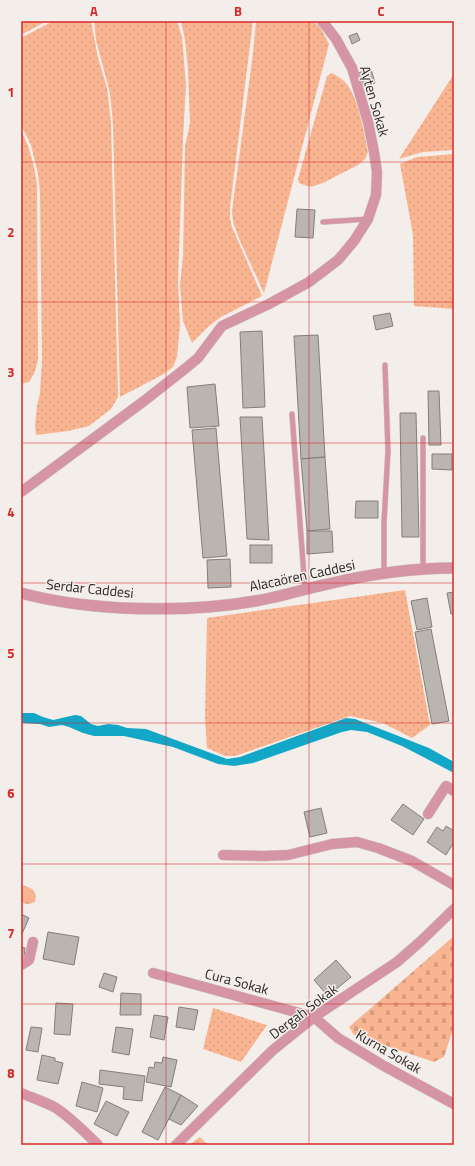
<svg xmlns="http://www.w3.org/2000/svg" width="475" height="1166" font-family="'Titillium Web',sans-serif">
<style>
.grass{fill:url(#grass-dots)}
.forest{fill:url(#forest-firs)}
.cemetery{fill:url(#cemetery-stones)}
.water{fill:#13a7c7}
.building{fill:#bbb5b2;stroke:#847e7b}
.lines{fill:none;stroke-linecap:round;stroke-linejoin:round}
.service-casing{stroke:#cfcac7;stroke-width:6}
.minor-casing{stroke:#cfcac7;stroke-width:11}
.tertiary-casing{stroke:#cfcac7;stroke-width:12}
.service{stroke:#d695a5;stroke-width:5}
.minor{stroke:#d695a5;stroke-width:10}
.tertiary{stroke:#d695a5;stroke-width:11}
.grid{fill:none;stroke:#d62828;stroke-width:1;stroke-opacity:0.55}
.labels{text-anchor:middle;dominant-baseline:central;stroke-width:3;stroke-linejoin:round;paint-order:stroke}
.street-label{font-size:14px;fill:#272524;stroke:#f4eeeb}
.neatline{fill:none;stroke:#d62828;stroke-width:1.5}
.grid-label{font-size:13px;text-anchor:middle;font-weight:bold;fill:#d62828}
</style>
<defs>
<pattern id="grass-dots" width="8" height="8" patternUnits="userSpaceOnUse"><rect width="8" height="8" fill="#f9b591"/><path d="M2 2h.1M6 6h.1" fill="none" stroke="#d59c7d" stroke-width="1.8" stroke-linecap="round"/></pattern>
<pattern id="forest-firs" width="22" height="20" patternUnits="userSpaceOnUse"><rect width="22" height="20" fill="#f9b591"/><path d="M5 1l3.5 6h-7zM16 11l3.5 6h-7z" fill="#d59c7d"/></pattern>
<pattern id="cemetery-stones" width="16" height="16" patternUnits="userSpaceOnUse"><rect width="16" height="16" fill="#f9b591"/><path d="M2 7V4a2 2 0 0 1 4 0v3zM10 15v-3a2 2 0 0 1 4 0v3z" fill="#d59c7d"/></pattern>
</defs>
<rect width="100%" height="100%" fill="#f4eeeb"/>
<g class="grass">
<path d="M21 21H47L21 35Z"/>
<path d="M53 21H91L98 58 107 88 111 122 118 397 111 409 89 426 68 431 36 435 35 425 37 406 40 393 42 360 40 192 38 174 31 145 21 125V38Z"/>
<path d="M94 21H177L182 37 186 85 183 139 178 281 180 325 177 357 173 367 162 375 120 397 113 124 110 93 96 40Z"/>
<path d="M181 21H253L230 207V219L232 227 262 296 221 317 209 326 192 343 183 321 180 285 183 256 185 146 190 123 188 69 185 40Z"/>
<path d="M256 21H314L320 27 329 44 264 293 240 241 233 222 232 211 253 53Z"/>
<path d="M332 73C337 76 341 78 345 82 358 95 364 133 368 152L365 159 358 165 323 183 310 187 299 183 298 179 327 76Z"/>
<path d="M454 74V150L423 152 399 159Z"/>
<path d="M21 130C30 148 34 164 37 185L38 361 34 374 29 382 21 384Z"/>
<path d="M454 154V309L414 306 413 235 400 164 417 157Z"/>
<path d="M405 590 430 725 412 738 383 723 350 716 235 756H225L207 748 205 717 207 618Z"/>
<path d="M213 1008 267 1025 241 1062 203 1049Z"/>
<path d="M200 1137 208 1145H189Z"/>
</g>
<path class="forest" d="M21 885C31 888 38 889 35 902L29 904 21 903Z"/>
<path class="cemetery" d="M454 936V1026L444 1057 434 1062 354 1035 349 1027Z"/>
<path class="water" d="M21 713H34L43 717 53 720 75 715 81 716 91 724 98 726 108 724 118 725 127 728 146 729 227 759 240 757 346 718 355 719 429 748 454 762V773L402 746 367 732 351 730 342 732 253 763 234 766 218 764 173 747 124 736H94L83 733 69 727 62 725 49 727 40 724 21 723Z"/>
<g class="building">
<path d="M357 33 360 40 352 44 349 36Z"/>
<path d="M371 69 375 83 362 87 358 73Z"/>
<path d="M297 209 315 210 313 238 295 237Z"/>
<path d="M390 313 393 326 376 330 373 316Z"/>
<path d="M262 331 265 407 243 408 240 332Z"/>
<path d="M318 335 325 457 301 459 294 336Z"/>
<path d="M215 384 219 426 190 428 187 387Z"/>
<path d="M428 391H439L441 445H429Z"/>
<path d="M400 413H416L419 537H402Z"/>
<path d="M240 417H262L269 540 247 539Z"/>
<path d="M216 428 227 556 203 558 192 430Z"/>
<path d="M432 454H452V470L432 469Z"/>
<path d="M325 457 330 529 307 531 301 459Z"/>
<path d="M356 501H378V518H355Z"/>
<path d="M307 531H332L333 552 307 554Z"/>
<rect x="250" y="545" width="22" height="18"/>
<path d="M230 559 231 587 208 588 207 560Z"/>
<path d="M454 592V614H451L447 593Z"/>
<path d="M427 598 432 627 417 630 411 601Z"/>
<path d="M431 629 449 721 432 724 415 632Z"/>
<path d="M403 804 424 819 413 835 391 820Z"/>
<path d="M321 808 327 833 310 837 304 812Z"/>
<path d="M446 826 454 831V842L446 855 427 842 437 827 443 831Z"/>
<path d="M21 914 29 918 21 936Z"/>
<path d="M48 932 79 937 74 965 43 959Z"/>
<path d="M21 947 25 948 24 961 21 960Z"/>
<path d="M336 960 351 977 328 996 314 980Z"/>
<path d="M104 973 117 977 113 992 99 987Z"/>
<path d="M121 993 141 994V1015H120Z"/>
<path d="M56 1003 73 1004 70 1035 54 1034Z"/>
<path d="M179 1007 198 1010 194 1030 176 1027Z"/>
<path d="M154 1015 168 1017 164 1040 150 1037Z"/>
<path d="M31 1027 42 1028 38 1052 26 1050Z"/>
<path d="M116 1027 133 1029 129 1055 112 1052Z"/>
<path d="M42 1055 55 1058V1061L63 1063 58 1084 37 1080Z"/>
<path d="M163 1057 177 1060 171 1087 146 1082 149 1067 154 1068 155 1062 162 1063Z"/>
<path d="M100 1070 145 1076 142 1101 123 1099 124 1087 99 1084Z"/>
<path d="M82 1082 103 1088 97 1112 76 1106Z"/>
<path d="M165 1087 181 1095 158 1140 142 1132Z"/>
<path d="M181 1095 198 1106 181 1125 169 1119Z"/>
<path d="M106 1101 129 1112 117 1136 94 1124Z"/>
</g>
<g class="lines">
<defs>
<g id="service">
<path d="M323 222 368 219"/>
<path d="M292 414 305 590"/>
<path d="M423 438V569"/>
<path d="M384 573V522L388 451 385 365"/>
</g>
<g id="minor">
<path d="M21 492 144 401 186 368 198 358 222 326 269 304 309 282 338 260 354 241 368 219 376 195 377 172 374 152 368 122 352 68 336 39 322 21"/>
<path d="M428 814 446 786 454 791"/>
<path d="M223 855 264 856 288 855 332 844 357 842 378 848 412 861 454 885"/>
<path d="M21 965 29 960 33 942"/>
<path d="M153 973 314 1017 338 1038 384 1066 454 1104"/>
<path d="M21 1093C33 1098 45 1102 56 1108 71 1118 85 1132 98 1145"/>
<path d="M176 1145 273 1050 314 1017 397 962 421 941 454 909"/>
</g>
<path id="tertiary" d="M21 593C54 602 88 606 122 608 167 610 211 609 255 601 280 597 304 589 328 584 370 574 412 568 454 568"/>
</defs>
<use href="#service" class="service-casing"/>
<use href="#minor" class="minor-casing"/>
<use href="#tertiary" class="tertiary-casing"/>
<use href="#service" class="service"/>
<use href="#minor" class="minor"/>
<use href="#tertiary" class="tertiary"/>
</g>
<path class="grid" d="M166 21V1145M309 21V1145M21 162H454M21 302H454M21 443H454M21 583H454M21 723H454M21 864H454M21 1004H454"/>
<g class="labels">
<g class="street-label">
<text transform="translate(375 101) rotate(74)">Ayten Sokak</text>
<text transform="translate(302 575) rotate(-12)">Alacaören Caddesi</text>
<text transform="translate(90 588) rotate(6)">Serdar Caddesi</text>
<text transform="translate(237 981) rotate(15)">Cura Sokak</text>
<text transform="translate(303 1011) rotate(-37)">Dergah Sokak</text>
<text transform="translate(389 1051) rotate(30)">Kurna Sokak</text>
</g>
</g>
<rect width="475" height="1166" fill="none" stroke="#f4eeeb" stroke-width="44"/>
<rect x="22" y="22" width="431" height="1122" class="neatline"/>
<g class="grid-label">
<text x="94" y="16">A</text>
<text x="238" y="16">B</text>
<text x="381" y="16">C</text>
<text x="11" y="97">1</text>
<text x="11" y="237">2</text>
<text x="11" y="377">3</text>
<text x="11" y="517">4</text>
<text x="11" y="658">5</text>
<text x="11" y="798">6</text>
<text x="11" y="938">7</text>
<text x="11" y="1078">8</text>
</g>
</svg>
